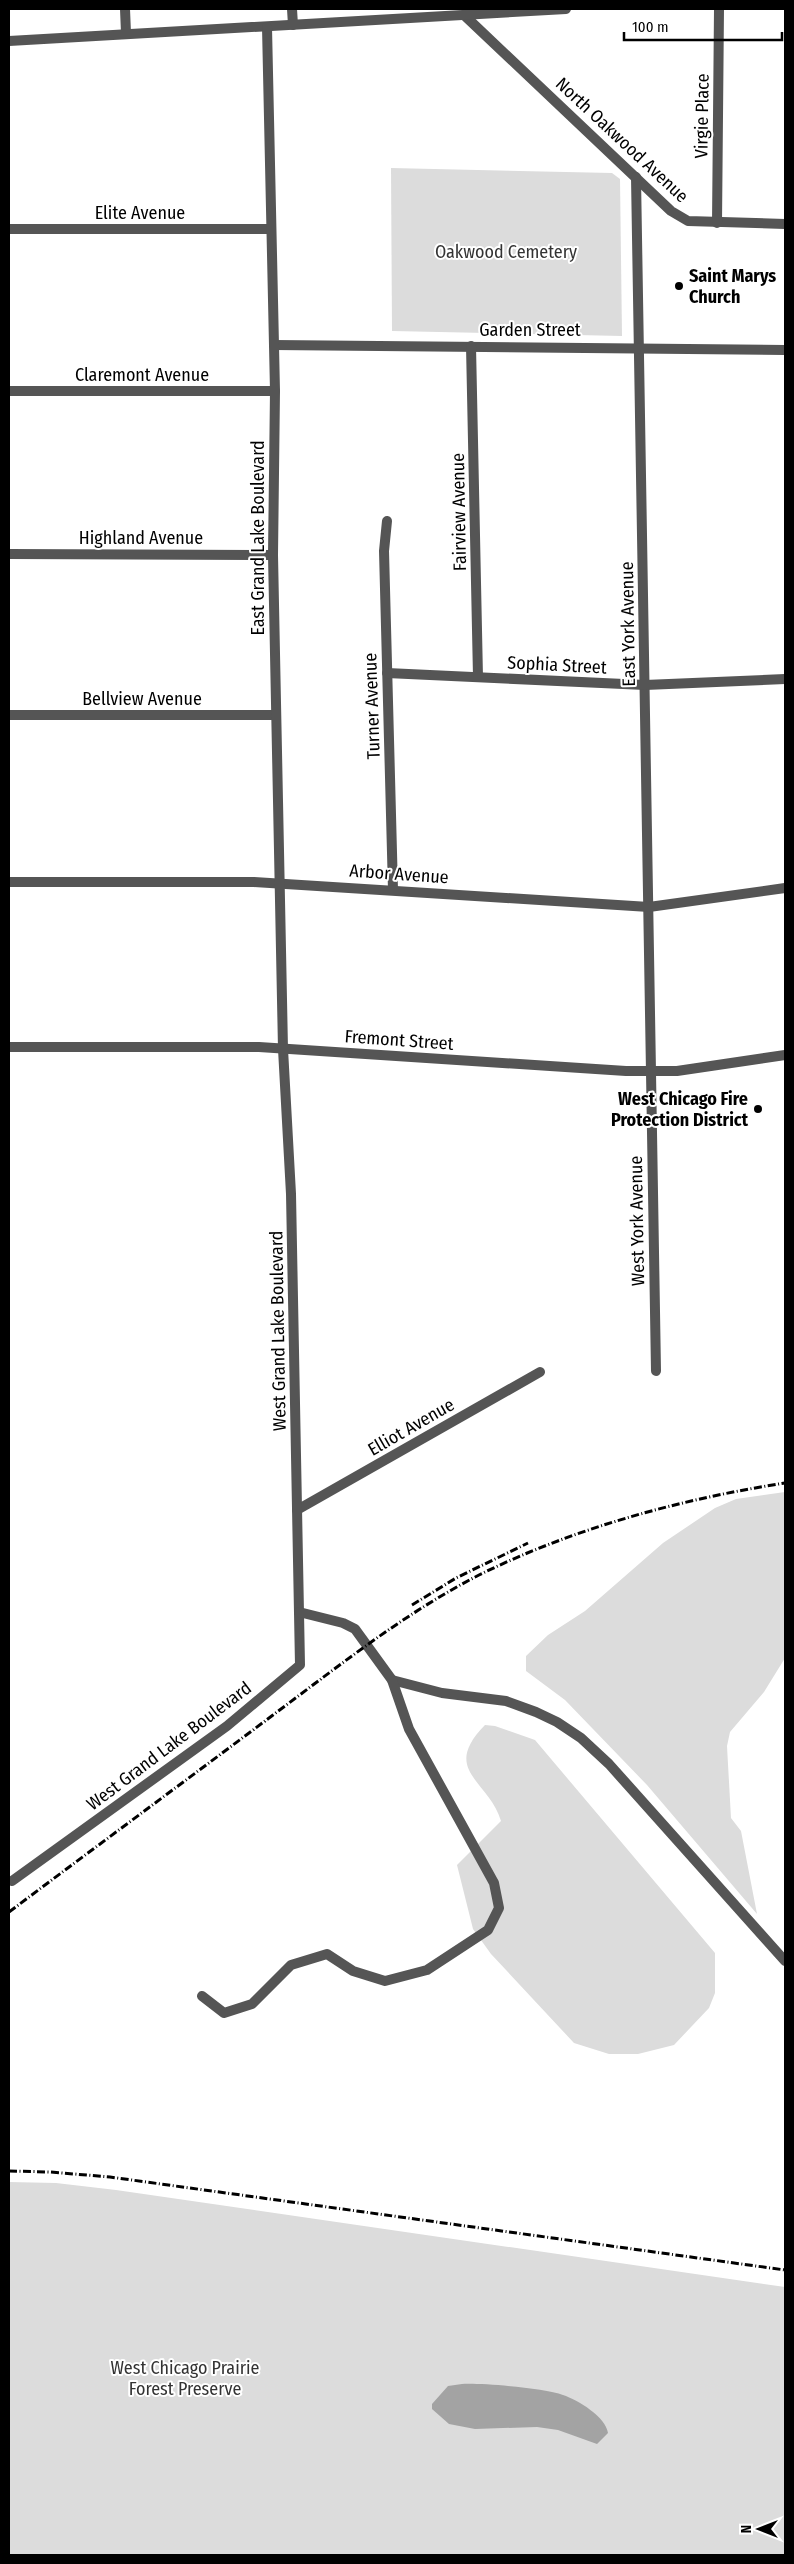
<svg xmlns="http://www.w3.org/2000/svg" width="794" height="2564" font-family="'Fira Sans Condensed',sans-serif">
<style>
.green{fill:#dcdcdc}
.water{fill:#a3a3a3}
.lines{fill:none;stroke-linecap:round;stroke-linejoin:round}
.street{stroke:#555;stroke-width:10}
.rail{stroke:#000;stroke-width:3;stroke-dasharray:8 2.5 1 2.5;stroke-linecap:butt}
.poi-dot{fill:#000;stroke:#fff;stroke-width:2}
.labels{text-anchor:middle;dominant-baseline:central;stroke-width:4;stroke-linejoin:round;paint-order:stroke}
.street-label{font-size:18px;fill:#000;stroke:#fff}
.park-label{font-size:18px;fill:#333;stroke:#fff}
.poi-label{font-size:18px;font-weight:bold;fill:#000;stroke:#fff;text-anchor:start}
</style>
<rect width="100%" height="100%" fill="#fff"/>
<g class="green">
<path d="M391 168 612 173 620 179 622 336 392 331Z"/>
<path d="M785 1492V1658L764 1692 730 1732 727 1746 731 1818 741 1831 757 1914 647 1785 565 1700 526 1671V1656L548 1635 585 1611 663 1543 715 1508 736 1499Z"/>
<path d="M485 1725 495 1726 535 1740 715 1953V1993L709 2008 674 2045 638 2054H609L574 2043 491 1954 473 1929 457 1865 501 1821C489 1780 440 1771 485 1725Z"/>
<path d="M9 2182 56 2183 116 2190 785 2287V2555H9Z"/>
</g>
<path class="water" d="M462 2384C483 2383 544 2388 563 2395 578 2400 606 2417 608 2433L597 2444 558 2430 537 2427 475 2429 449 2424 432 2409V2404L448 2386Z"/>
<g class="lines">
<g class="street">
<path d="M125 9 126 33"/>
<path d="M292 9 293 25"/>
<path d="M464 15 671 211 688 221 785 224"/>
<path d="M9 41 566 9"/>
<path d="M636 177 656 1371"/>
<path d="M717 223 719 9"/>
<path d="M9 229H271"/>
<path d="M274 345 785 350"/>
<path d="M471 346 478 677"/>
<path d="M9 391H275"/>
<path d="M387 521 384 551 393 890"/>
<path d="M9 554 273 555"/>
<path d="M387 673 645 685 785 679"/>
<path d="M9 715H276"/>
<path d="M9 882H254L649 907 785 888"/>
<path d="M9 1047H259L626 1071H677L785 1055"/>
<path d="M297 1510 540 1372"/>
<path d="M392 1680 442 1693 506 1701 536 1712 557 1722 581 1738 609 1764 785 1961"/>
<path d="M12 1881 227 1726 300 1665 291 1194 283 1049 278 801 273 555 275 391 267 27"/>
<path d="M202 1996 224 2013 252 2004 291 1965 327 1954 353 1971 385 1981 427 1970 488 1930 499 1908 494 1883 409 1729 392 1680 363 1640 355 1629 343 1623 299 1612"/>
</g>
<g class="rail">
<path d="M412 1605 456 1578 528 1543"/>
<path d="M9 1912C97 1846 185 1781 273 1715 340 1665 405 1613 479 1575 574 1528 681 1499 785 1483"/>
<path d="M9 2171 50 2172 110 2177 785 2270"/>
</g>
</g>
<g class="poi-dot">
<circle cx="679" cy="286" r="5"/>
<circle cx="758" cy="1109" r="5"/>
</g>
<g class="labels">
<g class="street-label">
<text transform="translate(702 116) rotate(-89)">Virgie Place</text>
<text transform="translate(622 140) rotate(43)">North Oakwood Avenue</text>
<text x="140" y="213">Elite Avenue</text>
<text x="530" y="330">Garden Street</text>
<text x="142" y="375">Claremont Avenue</text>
<text transform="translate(459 512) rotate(-91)">Fairview Avenue</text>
<text x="141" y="538">Highland Avenue</text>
<text transform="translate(258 538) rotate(-90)">East Grand Lake Boulevard</text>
<text transform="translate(628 624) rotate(-91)">East York Avenue</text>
<text transform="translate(557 665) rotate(3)">Sophia Street</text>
<text x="142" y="699">Bellview Avenue</text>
<text transform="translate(372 706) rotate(-92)">Turner Avenue</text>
<text transform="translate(399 874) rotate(4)">Arbor Avenue</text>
<text transform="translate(399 1040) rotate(4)">Fremont Street</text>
<text transform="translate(637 1221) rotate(-91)">West York Avenue</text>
<text transform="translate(278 1331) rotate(-91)">West Grand Lake Boulevard</text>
<text transform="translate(411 1427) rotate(-30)">Elliot Avenue</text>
<text transform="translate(169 1746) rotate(-37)">West Grand Lake Boulevard</text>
</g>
<g class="park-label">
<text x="506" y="252">Oakwood Cemetery</text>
<text x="185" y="2368">West Chicago Prairie<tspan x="185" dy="21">Forest Preserve</tspan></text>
</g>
<g class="poi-label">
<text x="689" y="276">Saint Marys<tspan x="689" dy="21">Church</tspan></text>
<text x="748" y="1099" text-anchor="end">West Chicago Fire<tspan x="748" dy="21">Protection District</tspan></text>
</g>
</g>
<rect width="794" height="2564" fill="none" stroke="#000000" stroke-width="20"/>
<g transform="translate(759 2529) rotate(270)" stroke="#ffffff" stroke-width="4" paint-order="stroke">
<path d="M0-4L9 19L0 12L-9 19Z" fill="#000000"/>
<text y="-8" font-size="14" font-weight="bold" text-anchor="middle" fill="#000000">N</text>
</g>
<path d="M624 32v8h158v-8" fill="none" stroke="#000000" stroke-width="2.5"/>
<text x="632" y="32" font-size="15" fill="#000000" stroke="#ffffff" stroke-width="4" paint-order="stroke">100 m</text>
</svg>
